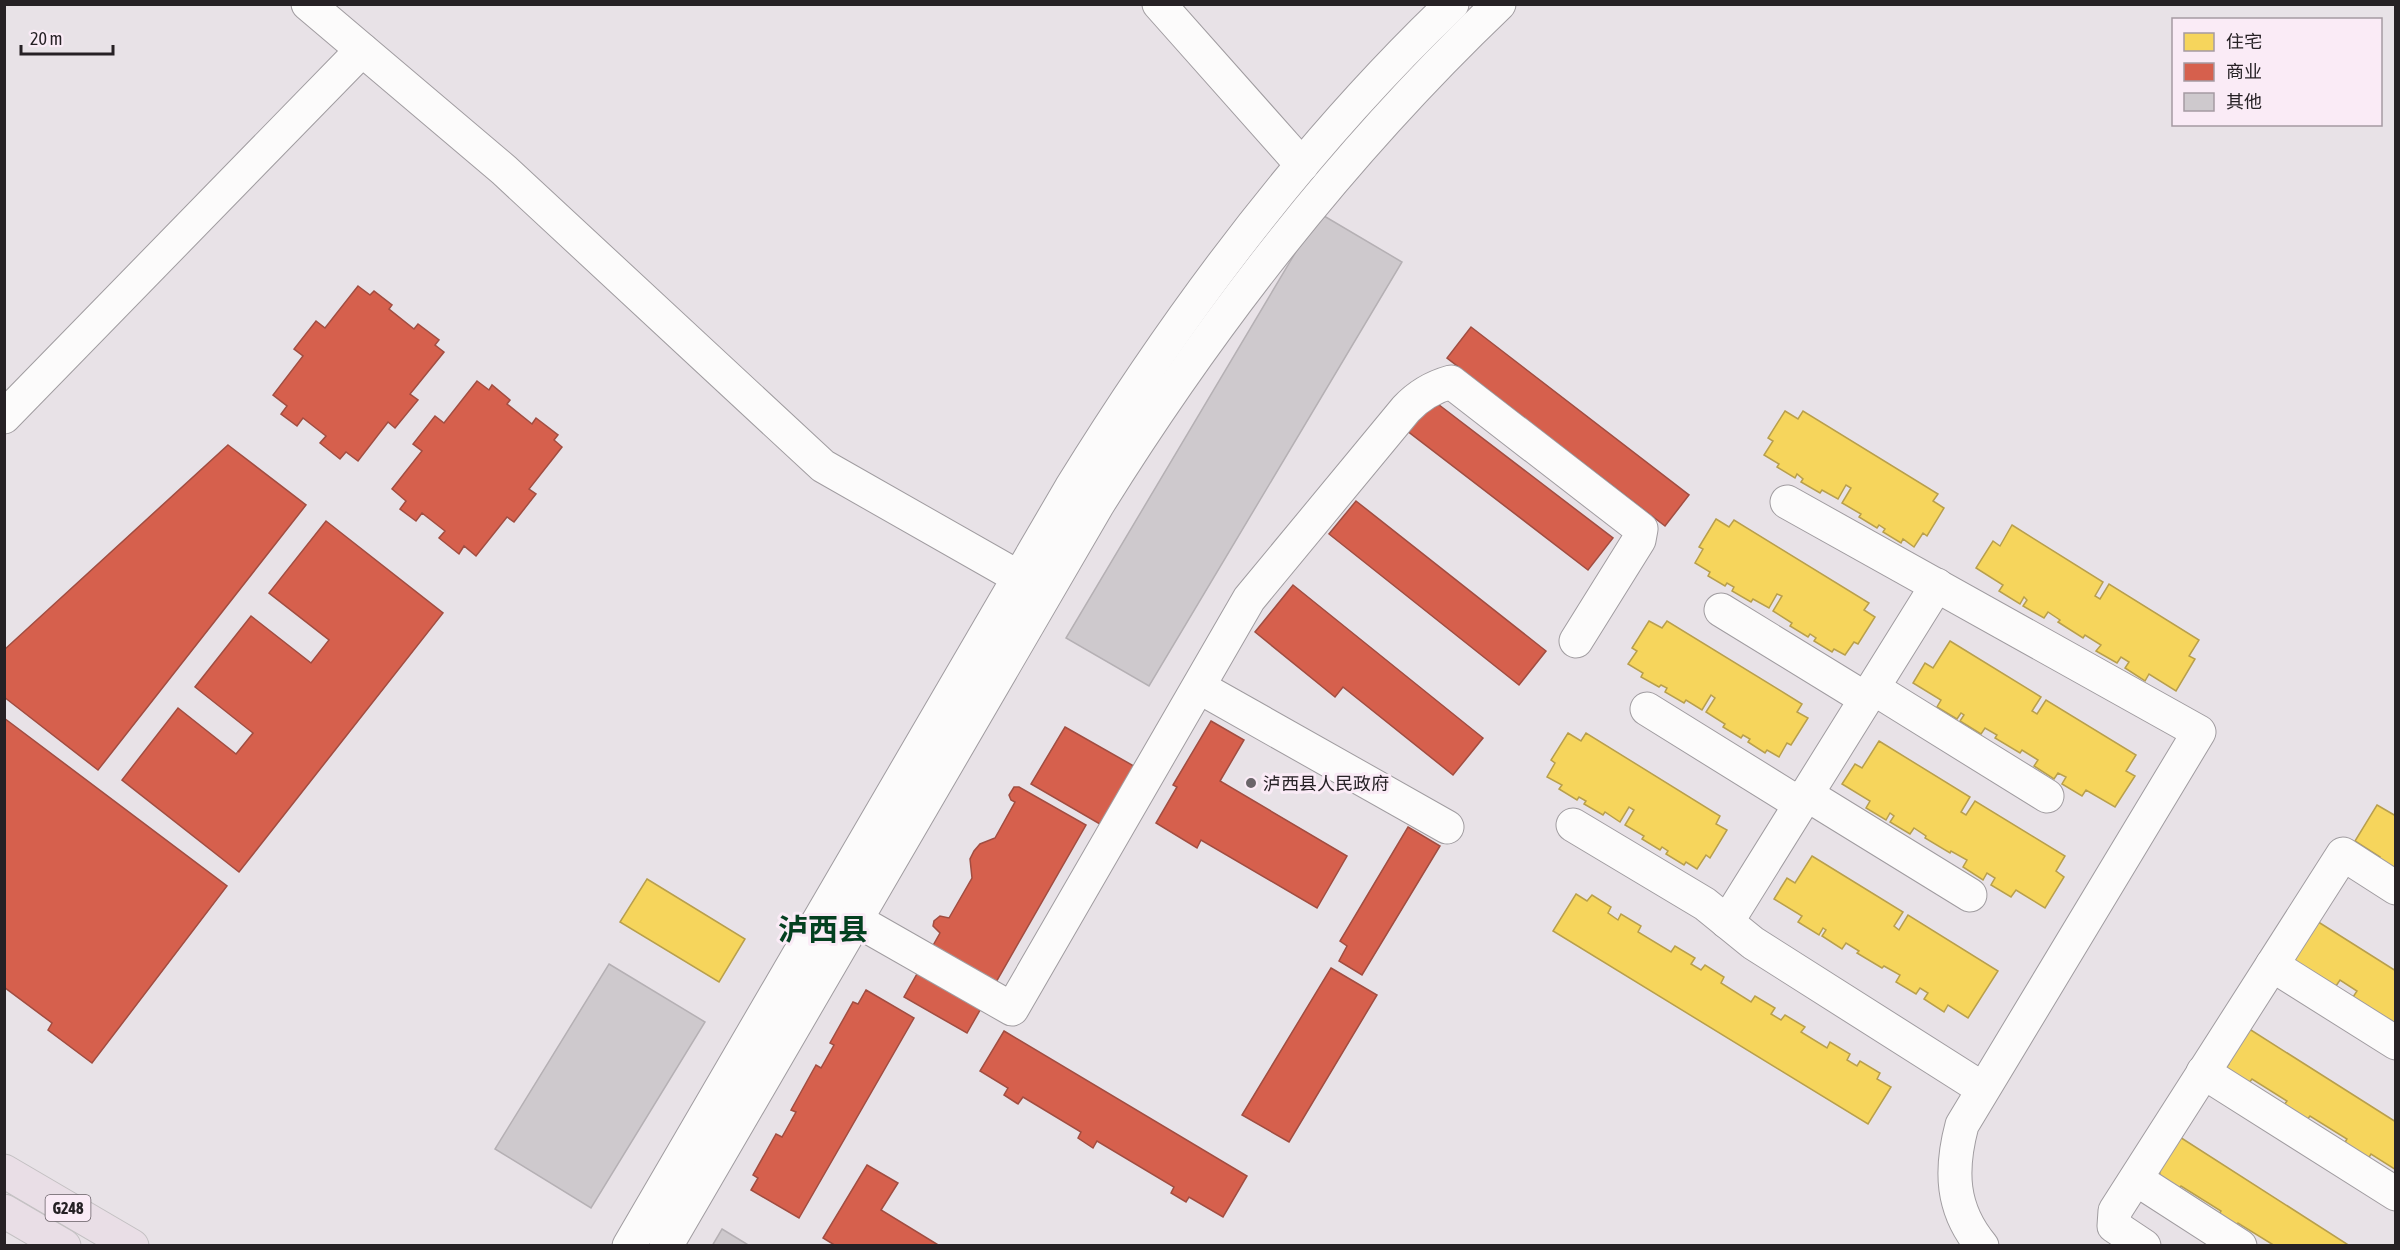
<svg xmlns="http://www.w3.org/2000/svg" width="2400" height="1250" font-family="'Asap Condensed','Noto Sans SC',sans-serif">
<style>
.homes{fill:#f6d55c;stroke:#b89f4c;stroke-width:1.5}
.shops{fill:#d6604d;stroke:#a14d41;stroke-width:1.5}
.building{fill:#cec9cd;stroke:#b5b0b4;stroke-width:1.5}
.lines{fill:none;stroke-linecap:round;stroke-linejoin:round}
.minor-casing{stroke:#a09ca0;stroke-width:35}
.highway-casing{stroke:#c3c0c2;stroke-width:35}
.minor{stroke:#fcfbfb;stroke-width:33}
.highway{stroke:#e9dee6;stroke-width:33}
.poi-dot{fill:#6a6569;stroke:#faebf6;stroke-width:2}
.labels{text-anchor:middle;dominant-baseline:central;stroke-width:6;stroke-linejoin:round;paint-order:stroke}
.shield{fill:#faebf6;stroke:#665e64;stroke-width:1.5}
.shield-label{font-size:16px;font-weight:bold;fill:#262125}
.poi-label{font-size:18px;fill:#262125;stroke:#faebf6;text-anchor:start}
.town-label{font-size:30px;font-weight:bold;fill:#044020;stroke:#faebf6}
</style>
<rect width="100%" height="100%" fill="#e8e2e7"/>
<g class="homes">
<path d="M1785 411 1798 419 1803 411 1938 494 1933 501 1944 508 1927 536 1923 533 1914 547 1903 539 1901 543 1883 532 1885 529 1879 525 1877 528 1859 517 1861 514 1842 503 1851 488 1846 485 1838 499 1822 490 1820 493 1801 482 1803 479 1797 474 1795 478 1777 467 1779 464 1764 455 1773 441 1768 438Z"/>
<path d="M1716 519 1729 527 1734 520 1869 603 1864 610 1875 617 1858 644 1854 642 1845 655 1834 649 1832 652 1814 641 1816 638 1810 634 1808 637 1790 626 1792 623 1773 611 1782 596 1777 594 1769 608 1753 599 1751 602 1732 591 1734 587 1727 583 1725 586 1708 576 1710 572 1695 563 1703 549 1699 547Z"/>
<path d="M2012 525 2103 582 2095 596 2100 599 2109 584 2199 640 2189 656 2195 659 2176 691 2149 674 2145 681 2125 668 2129 662 2121 657 2117 663 2096 651 2101 645 2085 635 2083 638 2058 622 2060 620 2048 612 2044 618 2023 606 2027 600 2024 597 2020 604 1999 591 2003 585 1976 568 1993 541 2000 546Z"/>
<path d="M1649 621 1662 628 1667 621 1802 704 1797 712 1808 718 1791 745 1787 743 1779 757 1767 750 1765 753 1748 742 1750 739 1743 735 1741 738 1723 727 1725 724 1706 712 1715 698 1711 695 1702 710 1686 700 1684 703 1665 692 1667 688 1661 685 1659 687 1641 677 1643 673 1628 664 1637 651 1632 648Z"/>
<path d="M1950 641 2041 697 2032 711 2037 714 2046 700 2136 755 2126 771 2135 776 2115 807 2086 790 2082 796 2062 784 2066 777 2058 773 2054 779 2034 766 2038 760 2022 750 2020 753 1995 738 1997 735 1985 728 1981 734 1960 721 1964 715 1961 713 1957 719 1937 707 1941 700 1913 683 1925 663 1933 668Z"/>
<path d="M1568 733 1581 741 1586 733 1720 816 1716 824 1727 830 1710 858 1706 855 1697 869 1686 862 1684 865 1666 854 1668 851 1662 847 1660 850 1642 839 1644 836 1625 825 1634 810 1629 807 1620 822 1605 812 1603 815 1584 804 1586 801 1579 797 1577 800 1559 789 1562 785 1547 777 1555 763 1551 760Z"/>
<path d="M1879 741 1970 797 1961 812 1966 815 1975 801 2065 856 2056 871 2064 877 2045 908 2016 890 2011 897 1991 885 1995 878 1987 873 1983 880 1963 867 1967 860 1951 851 1950 853 1925 838 1926 836 1914 828 1910 834 1890 822 1894 816 1890 813 1886 820 1866 808 1870 801 1842 784 1855 764 1862 768Z"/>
<path d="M2377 805 2396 816V875L2376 862 2380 857 2355 841Z"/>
<path d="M1812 856 1903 912 1894 926 1899 930 1908 915 1998 971 1968 1018 1948 1005 1944 1012 1924 999 1928 993 1920 988 1916 994 1896 982 1900 975 1884 966 1882 968 1857 953 1859 951 1846 943 1842 949 1822 936 1826 930 1823 928 1819 935 1798 922 1802 916 1774 899 1787 878 1795 883Z"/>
<path d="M647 879 745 939 719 982 620 922Z"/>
<path d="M1576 894 1587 901 1592 895 1611 907 1608 913 1618 920 1621 914 1641 926 1638 932 1671 952 1675 946 1695 958 1691 964 1701 970 1705 965 1724 977 1721 983 1751 1002 1755 996 1775 1008 1771 1014 1781 1020 1785 1015 1805 1027 1801 1032 1827 1048 1830 1042 1850 1054 1847 1060 1857 1066 1860 1061 1880 1073 1877 1079 1891 1087 1868 1124 1553 931Z"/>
<path d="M2312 918 2396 971V1024L2353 997 2357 991 2340 980 2336 986 2292 959Z"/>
<path d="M2243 1025 2396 1122V1170L2371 1154 2368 1159 2344 1144 2347 1139 2310 1116 2307 1120 2284 1105 2287 1101 2252 1079 2249 1083 2226 1068 2229 1064 2221 1059Z"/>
<path d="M2172 1132 2350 1246H2275L2238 1223 2236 1227 2218 1216 2221 1211 2181 1186 2178 1190 2157 1178 2160 1173 2150 1166Z"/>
</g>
<g class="shops">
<path d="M358 286 370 295 374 291 392 305 389 309 414 329 418 324 439 340 435 345 444 352 410 394 418 400 395 428 388 422 358 461 346 452 340 459 320 443 326 436 303 418 297 426 281 414 287 406 273 395 303 356 294 349 316 321 325 328Z"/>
<path d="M1471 327 1689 495 1665 526 1447 358Z"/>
<path d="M477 381 489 390 492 385 510 400 507 404 532 424 536 418 558 435 554 440 562 447 529 489 536 494 514 522 507 517 476 556 464 546 459 554 439 538 445 531 422 513 416 521 400 509 406 501 392 489 422 451 413 444 435 416 444 423Z"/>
<path d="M1430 398 1613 538 1588 570 1406 430Z"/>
<path d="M228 445 306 505 98 770 4 697V650Z"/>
<path d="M1356 501 1546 651 1519 685 1329 534Z"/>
<path d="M326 521 443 613 239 872 122 780 178 708 236 754 253 733 195 687 251 616 311 663 329 640 269 593Z"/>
<path d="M1293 585 1483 738 1453 775 1343 687 1335 697 1255 632Z"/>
<path d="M4 718 227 886 92 1063 48 1030 52 1023 4 987Z"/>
<path d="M1211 721 1244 740 1220 781 1347 856 1317 908 1201 840 1197 848 1156 823 1177 787 1173 785Z"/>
<path d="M1065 727 1139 769 1105 827 1031 784Z"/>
<path d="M1014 787H1019L1086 825 967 1033 904 997 940 933 933 926 934 921 940 916 949 918 972 878 970 859 974 851 980 844 995 838 1015 802 1011 800 1009 795Z"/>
<path d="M1408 827 1440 846 1362 975 1339 961 1347 946 1340 941Z"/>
<path d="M1331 968 1377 995 1289 1142 1242 1115Z"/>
<path d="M866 990 914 1018 799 1218 751 1190 758 1178 753 1175 776 1134 782 1137 796 1112 791 1110 816 1065 821 1068 834 1045 830 1043 853 1002 858 1004Z"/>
<path d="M1004 1031 1247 1176 1223 1217 1189 1197 1186 1202 1171 1193 1174 1187 1097 1141 1093 1148 1078 1138 1081 1132 1023 1097 1018 1104 1004 1095 1008 1088 980 1071Z"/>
<path d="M867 1165 898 1183 881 1210 940 1246H836L823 1238Z"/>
</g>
<g class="building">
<path d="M1319 213 1402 262 1149 686 1066 638Z"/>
<path d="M609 964 705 1022 591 1208 495 1149Z"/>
<path d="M722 1229 750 1246H712Z"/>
</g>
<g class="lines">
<defs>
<g id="minor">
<path d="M308 4 504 170 823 466 1018 577"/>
<path d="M1159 4 1302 165"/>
<path d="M4 417 362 50"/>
<path d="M1787 502 2199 732 1962 1125C1950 1170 1951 1209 1982 1246"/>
<path d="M1721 610 1866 699"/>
<path d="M1199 687 1447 827"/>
<path d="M1873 688 2047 796"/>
<path d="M1647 709 1800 804"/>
<path d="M1806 794 1970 895"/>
<path d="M1573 825 1705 904 1753 943 1983 1089"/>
<path d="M856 920 1012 1009 1249 599 1406 409C1419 395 1433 387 1451 382L1641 529 1639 540 1576 641"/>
<path d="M1727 922 1937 585"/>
<path d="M2272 965 2396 1043"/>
<path d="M2203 1072 2396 1194"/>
<path d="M2136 1179 2240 1246"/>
<path d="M629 1246 1071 488C1179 313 1303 146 1452 4"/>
<path d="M666 1246 1098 504C1212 321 1343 153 1499 4"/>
<path d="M2144 1246 2114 1226 2115 1211 2343 854 2396 888"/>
</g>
<g id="highway">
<path d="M4 1171 132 1246"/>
<path d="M4 1211 64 1246"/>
</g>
</defs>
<use href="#minor" class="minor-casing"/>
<use href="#highway" class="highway-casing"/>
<use href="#minor" class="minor"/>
<use href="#highway" class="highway"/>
</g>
<circle class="poi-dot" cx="1251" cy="783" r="6"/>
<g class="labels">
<rect class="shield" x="45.5" y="1195" width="45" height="26" rx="4.5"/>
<g class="shield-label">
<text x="68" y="1208">G248</text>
</g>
<g class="poi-label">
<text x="1263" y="783">泸西县人民政府</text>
</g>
<g class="town-label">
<text x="823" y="929">泸西县</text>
</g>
</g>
<rect width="2400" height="1250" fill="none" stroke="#262125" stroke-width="12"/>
<rect x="2172" y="18" width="210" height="108" fill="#faebf6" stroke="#a59aa2" stroke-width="1.5"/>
<rect x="2184" y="33" width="30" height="18" fill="#f6d55c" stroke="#a59aa2" stroke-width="1.5"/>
<text x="2226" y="48" font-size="18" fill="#262125">住宅</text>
<rect x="2184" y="63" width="30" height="18" fill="#d6604d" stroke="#a59aa2" stroke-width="1.5"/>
<text x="2226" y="78" font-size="18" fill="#262125">商业</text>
<rect x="2184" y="93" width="30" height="18" fill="#cec9cd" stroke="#a59aa2" stroke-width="1.5"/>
<text x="2226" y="108" font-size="18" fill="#262125">其他</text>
<path d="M21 45v9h92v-9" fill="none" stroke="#262125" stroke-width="3"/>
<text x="30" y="45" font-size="18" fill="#262125" stroke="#faebf6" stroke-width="4.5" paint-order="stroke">20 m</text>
</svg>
